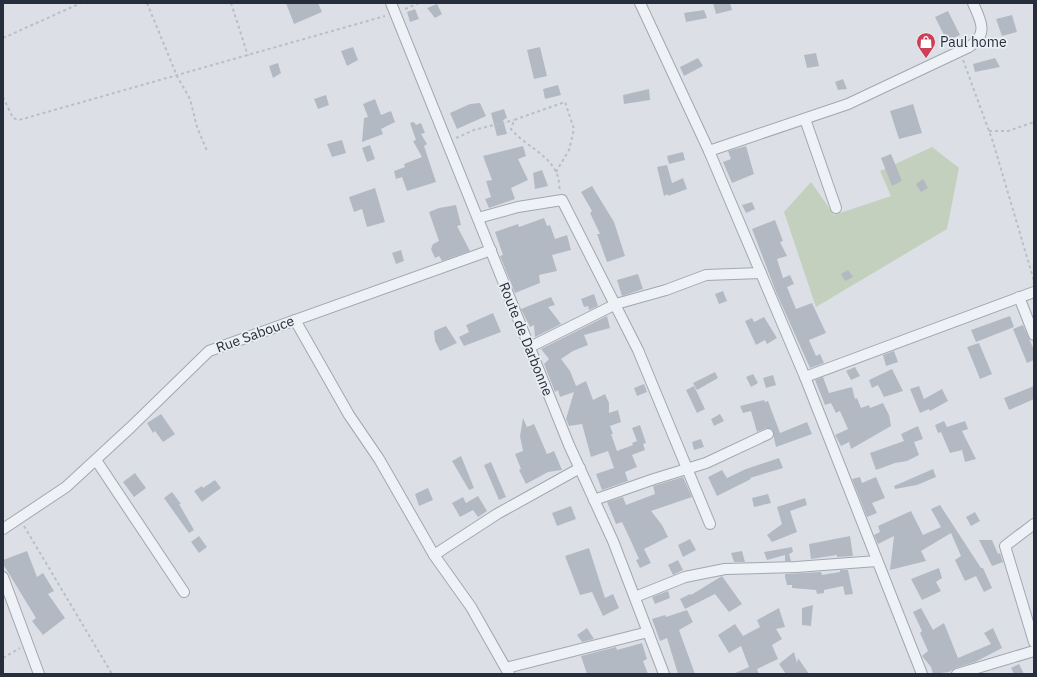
<svg xmlns="http://www.w3.org/2000/svg" width="1037" height="677" font-family="'IBM Plex Sans',sans-serif">
<style>
.green{fill:#c2d0bd}
.building{fill:#b3b9c3}
.lines{fill:none;stroke-linecap:round;stroke-linejoin:round}
.minor-casing{stroke:#a2a7b0;stroke-width:12}
.path{stroke:#babec5;stroke-width:2;stroke-dasharray:3 3;stroke-linecap:butt}
.minor{stroke:#eef1f5;stroke-width:10}
.labels{text-anchor:middle;dominant-baseline:central;stroke-width:3.5;stroke-linejoin:round;paint-order:stroke}
.poi-label{font-size:14px;fill:#262e3c;stroke:#ebeff4;text-anchor:start}
.street-label{font-size:14px;fill:#262e3c;stroke:#ebeff4}
</style>
<rect width="100%" height="100%" fill="#dce0e6"/>
<path class="green" d="M932 147 959 168 947 229 816 307 784 212 811 182 834 215 891 196 880 171Z"/>
<g class="building">
<path d="M286 3H318L322 12 294 24Z"/>
<path d="M713 3H730L732 10 716 14Z"/>
<path d="M437 4 442 14 435 18 427 8Z"/>
<path d="M415 9 419 19 410 22 407 12Z"/>
<path d="M704 10 707 18 686 22 684 13Z"/>
<path d="M948 11 960 35 947 41 935 17Z"/>
<path d="M1012 15 1017 32 1002 36 996 19Z"/>
<path d="M353 47 358 60 347 66 341 51Z"/>
<path d="M540 47 547 76 534 79 527 50Z"/>
<path d="M816 53 819 66 807 68 804 55Z"/>
<path d="M698 58 703 66 684 76 680 67Z"/>
<path d="M995 58 1000 67 975 72 973 64Z"/>
<path d="M278 63 281 73 273 78 269 66Z"/>
<path d="M843 79 847 89 838 90 835 82Z"/>
<path d="M558 85 561 95 545 99 543 89Z"/>
<path d="M649 89 650 100 624 104 623 95Z"/>
<path d="M326 95 329 105 318 109 314 99Z"/>
<path d="M375 99 381 115 391 111 395 122 381 129 383 134 362 142 364 118 368 117 363 104Z"/>
<path d="M480 103 486 116 457 129 450 113 470 104Z"/>
<path d="M913 104 922 133 899 139 890 111Z"/>
<path d="M504 109 507 118 503 120 507 134 497 136 491 113Z"/>
<path d="M414 122 416 125 421 123 425 133 421 134 427 144 424 146 436 182 407 191 402 177 396 179 394 171 405 167 404 164 422 157 413 141 416 140 410 123Z"/>
<path d="M342 140 346 153 332 157 327 144Z"/>
<path d="M370 145 375 159 367 162 362 148Z"/>
<path d="M523 146 526 156 518 159 528 180 511 188 515 199 489 208 485 199 491 197 486 181 492 180 483 156Z"/>
<path d="M746 146 754 174 732 183 723 162 731 159 728 151Z"/>
<path d="M683 152 685 160 669 164 667 156Z"/>
<path d="M891 154 902 181 892 186 881 158Z"/>
<path d="M667 165 672 183 683 178 687 189 668 196V194L664 196 657 167Z"/>
<path d="M542 170 548 186 535 189 533 173Z"/>
<path d="M923 179 928 188 921 192 916 184Z"/>
<path d="M592 186 614 222 625 256 607 262 597 234H600L590 213 592 211 581 192Z"/>
<path d="M375 188 385 222 367 227 362 209 354 212 349 197Z"/>
<path d="M752 202 755 209 746 213 742 205Z"/>
<path d="M456 205 461 225 457 226 470 251 442 261 439 256 435 258 431 249 433 244 439 241 429 212 439 208Z"/>
<path d="M544 218 547 226 550 225 555 239 567 235 571 250 552 255 557 271 539 275 540 283 515 293 500 256 503 255 495 232 518 224 519 227Z"/>
<path d="M775 220 783 241 780 242 787 256 777 259 783 278 790 275 794 284 787 287 796 309 812 303 826 333 809 340 816 356 820 354 824 363 810 368 776 292 752 229Z"/>
<path d="M401 250 404 261 396 264 392 253Z"/>
<path d="M848 270 853 277 845 281 841 274Z"/>
<path d="M638 274 643 289 622 296 617 280Z"/>
<path d="M723 291 727 301 719 304 715 294Z"/>
<path d="M594 294 598 306 589 310 588 306 584 307 581 299Z"/>
<path d="M551 297 555 305 548 307 561 324 535 337 534 325 530 327 521 309Z"/>
<path d="M493 313 501 332 464 346 459 337 469 332 466 325Z"/>
<path d="M607 316 610 328 584 335 588 345 573 351 561 359 570 371 576 386 586 381 593 400 605 394 609 403V413L618 410 621 422 610 426 613 434H611L617 451 633 445 632 443 637 441 632 428 640 425 646 443 643 444 645 450 632 455 637 467 625 472 628 481 602 490 596 474 614 468 608 451 591 457 582 424 569 426 566 419 574 392 560 397 558 390 555 392 544 364 549 359 541 349Z"/>
<path d="M1010 316 1014 327 976 342 971 330Z"/>
<path d="M764 317 777 338 767 344 765 340 756 345 745 321 752 318 754 322Z"/>
<path d="M1023 325 1034 350V360L1027 363 1013 329Z"/>
<path d="M446 326 457 343 440 351 435 341 434 331Z"/>
<path d="M979 343 992 374 980 379 967 347Z"/>
<path d="M894 351 898 362 886 366 883 355Z"/>
<path d="M855 367 860 376 851 380 846 371Z"/>
<path d="M892 369 903 391 884 397 878 385 872 388 869 380Z"/>
<path d="M715 372 718 378 697 390 693 383Z"/>
<path d="M753 374 758 383 751 387 746 377Z"/>
<path d="M773 375 776 385 766 388 763 378Z"/>
<path d="M823 377 829 393 852 387 855 399 857 398 861 408 869 405 870 408 883 403 889 415 891 426 851 449 849 442 841 446 835 435 848 429 840 411 836 413 831 403 825 405 815 380Z"/>
<path d="M644 384 647 392 637 396 634 388Z"/>
<path d="M694 386 705 409 697 413 686 390Z"/>
<path d="M919 386 924 399 942 389 948 401 930 411 929 409 920 413 910 389Z"/>
<path d="M1034 386V399L1009 410 1004 398Z"/>
<path d="M764 400 765 402 768 401 780 433 807 422 812 434 776 447 772 429 766 428 757 432 751 411 743 413 740 406Z"/>
<path d="M161 414 175 434 163 442 155 431 153 433 147 423Z"/>
<path d="M720 414 724 421 714 426 711 419Z"/>
<path d="M523 418 527 427 534 424 547 454 554 451 562 470 548 472 526 484 519 470 521 469 515 454 523 451 520 436Z"/>
<path d="M944 421 947 427 965 421 968 429 962 431 976 459 965 462 962 450 950 453 941 432 938 433 935 425Z"/>
<path d="M918 426 923 439 914 442 919 455 907 461 895 463 876 470 870 453 904 441 901 434Z"/>
<path d="M701 439 704 447 694 450 692 442Z"/>
<path d="M461 456 474 488 469 490 452 461Z"/>
<path d="M779 458 783 468 750 478 751 479 717 496 708 477 722 470 727 478 746 469Z"/>
<path d="M491 462 506 497 499 500 484 465Z"/>
<path d="M933 469 936 477 917 485 895 489 894 486Z"/>
<path d="M135 473 146 488 134 497 123 482Z"/>
<path d="M683 477 692 497 651 511 662 525 668 537 644 549 651 563 640 568 636 560 639 559 630 539 622 522 616 524 607 502 623 497 626 505 655 494 653 486Z"/>
<path d="M860 477 862 483 876 477 885 498 872 503 877 513 867 517 852 479Z"/>
<path d="M215 480 221 488 202 502 194 491 202 486 203 488Z"/>
<path d="M428 488 433 500 419 506 415 494Z"/>
<path d="M172 492 181 504H179L194 530 189 533 164 498Z"/>
<path d="M768 494 771 503 754 507 752 498Z"/>
<path d="M478 496 487 511 478 517 473 510 460 517 452 503 463 497 466 503Z"/>
<path d="M805 498 807 505 790 511 797 532 772 542 767 535 782 524 777 507Z"/>
<path d="M940 505 981 568H983L992 588 984 592 976 576 965 581 955 560 961 556 951 533 921 551 926 561 890 570 894 536 878 544 874 535 880 532 878 526 911 511 923 535 941 527 931 509Z"/>
<path d="M571 506 576 519 557 526 552 513Z"/>
<path d="M975 512 980 521 971 526 966 517Z"/>
<path d="M199 536 207 547 199 553 191 542Z"/>
<path d="M850 536 853 556 837 557V555L811 559 809 544Z"/>
<path d="M690 539 696 550 683 557 678 545Z"/>
<path d="M979 540H992L998 554 1000 553 1003 562 992 566Z"/>
<path d="M792 547 793 552 789 554 791 561H785V555L767 560 764 552Z"/>
<path d="M589 548 605 598 613 594 619 608 603 616 592 592 580 595 565 556Z"/>
<path d="M27 551 37 577 43 573 54 591 48 594 65 618 43 635 32 621 36 618 3 564V560Z"/>
<path d="M742 551 745 562H734L731 553Z"/>
<path d="M678 560 683 570 673 575 668 565Z"/>
<path d="M939 568 942 578 936 582 941 591 922 600 911 579Z"/>
<path d="M840 570H848L853 594 845 595 843 586 824 590V593L817 594 816 590 792 588V585H787L785 577V574L821 572 822 575 840 572Z"/>
<path d="M722 576 742 604 729 612 715 594 685 609 680 599 690 594 691 595Z"/>
<path d="M668 591 670 598 655 604 652 597Z"/>
<path d="M813 605 811 626 802 625V608Z"/>
<path d="M779 608 785 627 776 629 782 639 772 645 778 659 757 669 759 674H733L749 667 741 646 729 653 718 635 735 624 743 636 760 627 757 620Z"/>
<path d="M921 608 933 630 944 623 958 658 991 644 984 633 993 628 1002 648 975 662 955 668 949 672 933 674 931 667 922 656 928 651 920 633 922 631 913 612Z"/>
<path d="M687 610 693 622 679 630 695 674H678L667 638 660 641 652 619 665 615 666 617Z"/>
<path d="M587 628 594 639 582 642 577 635Z"/>
<path d="M642 643 647 659 643 661 648 674H587L581 656 616 647 617 650Z"/>
<path d="M794 652 797 663 798 658 809 674H786L779 664Z"/>
<path d="M1019 664 1024 674H1014L1011 668Z"/>
</g>
<g class="lines">
<defs>
<g id="minor">
<path d="M391 3 569 445 613 541 664 674"/>
<path d="M640 3 709 151 805 377 922 674"/>
<path d="M805 119 836 208"/>
<path d="M709 151 848 104 969 47C989 34 981 21 973 3"/>
<path d="M478 218 518 207 562 200 638 350 710 524"/>
<path d="M1019 297 1034 335"/>
<path d="M295 320 349 415 379 459 434 555 471 607 509 674"/>
<path d="M530 347 616 304 666 290 706 275 761 273"/>
<path d="M805 377 1034 292"/>
<path d="M96 460 184 592"/>
<path d="M594 500 654 479 706 463 768 434"/>
<path d="M1034 524 1005 546 1034 642"/>
<path d="M3 529 66 487 131 427 209 351 491 250"/>
<path d="M434 555 497 514 580 468"/>
<path d="M3 577 39 674"/>
<path d="M635 597 685 577 725 569 796 567 877 561"/>
<path d="M506 668 648 632"/>
<path d="M957 674 1034 651"/>
</g>
</defs>
<use href="#minor" class="minor-casing"/>
<g class="path">
<path d="M147 3 177 76 190 99 197 127 207 151"/>
<path d="M231 3 248 56"/>
<path d="M405 9 419 3"/>
<path d="M3 38 81 3"/>
<path d="M963 60 993 142 1034 281"/>
<path d="M3 97 13 118 19 120 385 16"/>
<path d="M989 131H1008L1034 122"/>
<path d="M456 138 474 130 514 120"/>
<path d="M556 172 569 150 574 129 565 102 514 120 511 129C524 145 547 153 556 172 559 177 559 185 560 191"/>
<path d="M24 526 112 674"/>
<path d="M3 658 20 648"/>
</g>
<use href="#minor" class="minor"/>
</g>
<defs>
<symbol id="shop-pin" viewBox="-11 -11 22 30"><path d="M0 17L-7.5 6A9.5 9.5 0 1 1 7.5 6Z" fill="#cd3f56" stroke="#ebeff4"/><path d="M-5-2.5h2.3a2.7 3.5 0 0 1 5.4 0H5L5.5 6h-11ZM-1.5-2.5h3a1.5 2.3 0 0 0-3 0Z" fill="#fff"/></symbol>
</defs>
<g fill-rule="evenodd">
<use href="#shop-pin" x="915" y="31" width="22" height="30"/>
</g>
<g class="labels">
<g class="poi-label">
<text x="940" y="42">Paul home</text>
</g>
<g class="street-label">
<text transform="translate(255 334) rotate(-20)">Rue Sabouce</text>
<text transform="translate(526 339) rotate(68)">Route de Darbonne</text>
</g>
</g>
<rect width="1037" height="677" fill="none" stroke="#262e3c" stroke-width="8"/>
</svg>
